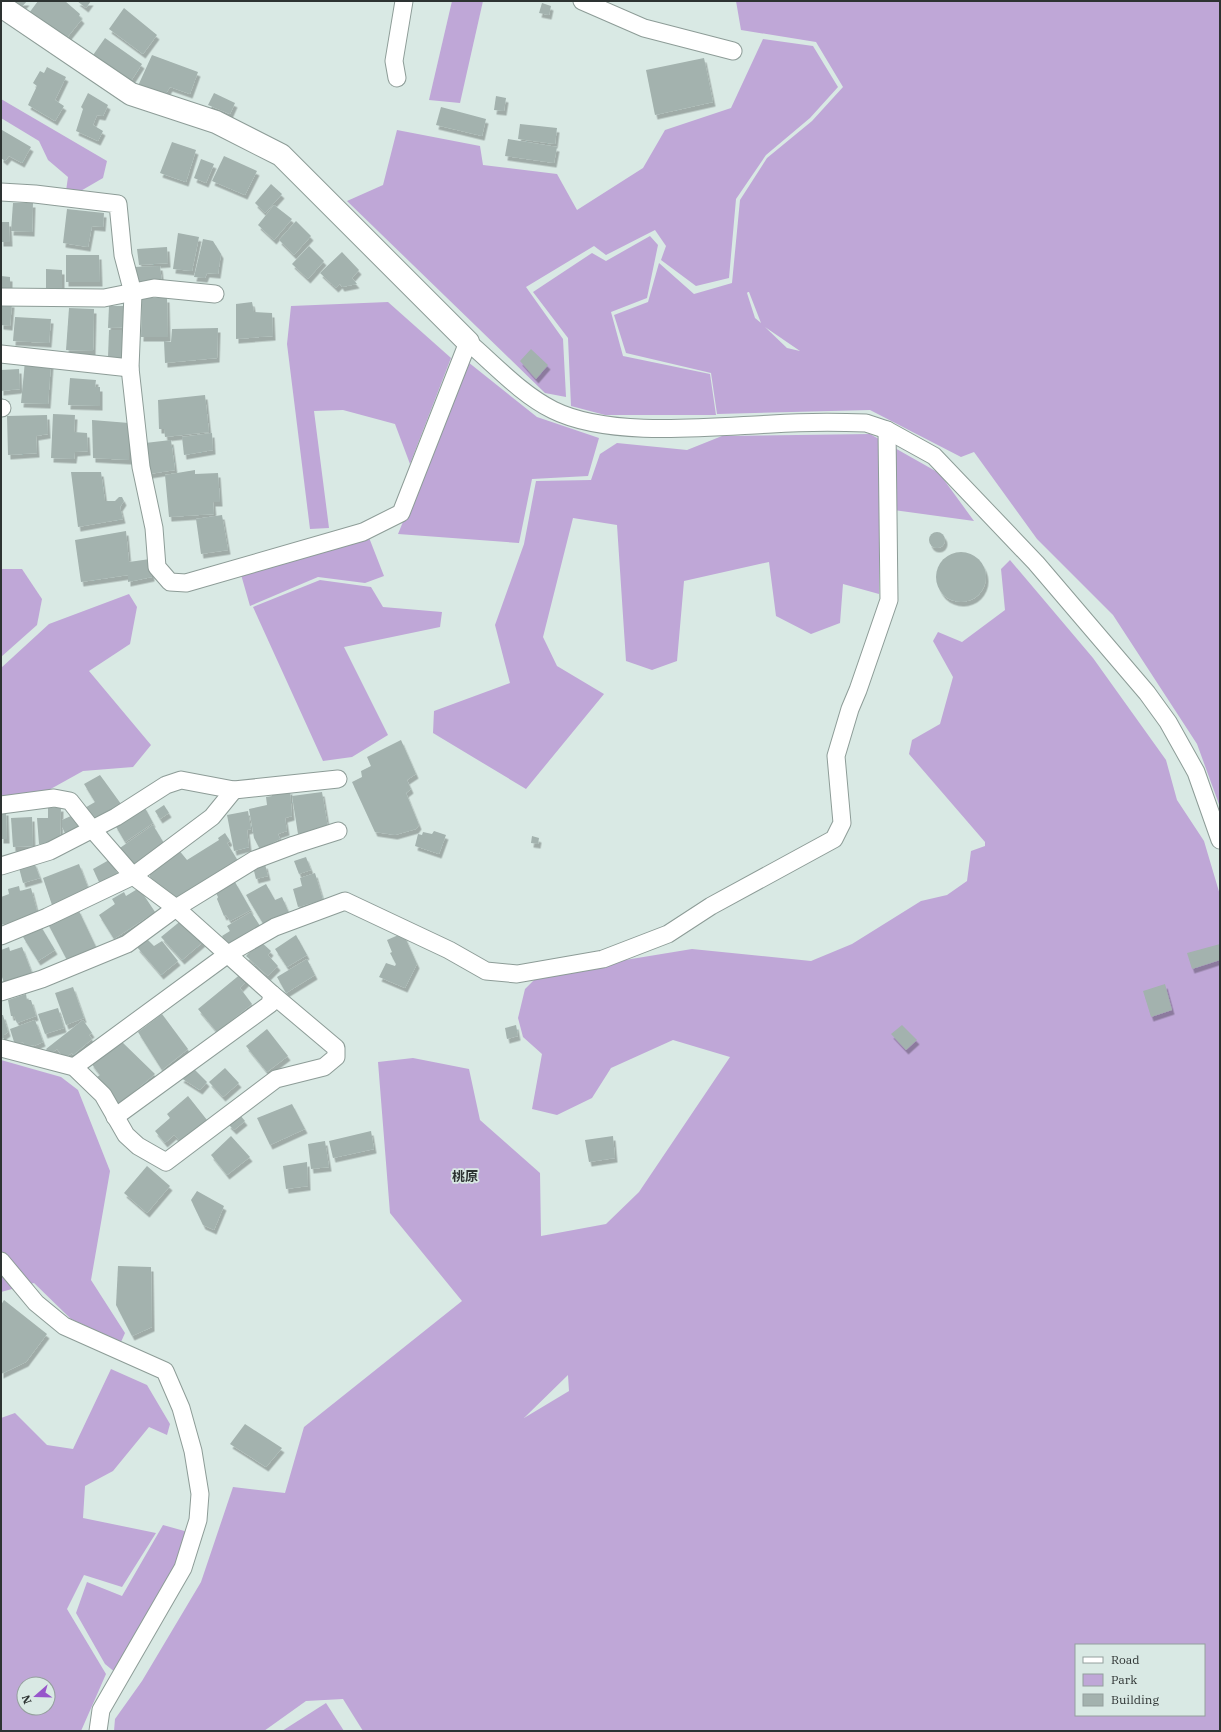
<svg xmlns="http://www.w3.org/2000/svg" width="1221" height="1732" font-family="'IBM Plex Serif','Noto Sans JP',serif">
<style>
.green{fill:#bfa7d7;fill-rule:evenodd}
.building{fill:#a3b2ae;filter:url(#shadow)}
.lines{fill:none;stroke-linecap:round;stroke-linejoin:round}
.street-casing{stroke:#8d9c97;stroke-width:19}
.secondary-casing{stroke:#8d9c97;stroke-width:24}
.street{stroke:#fff;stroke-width:17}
.secondary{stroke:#fff;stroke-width:22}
.labels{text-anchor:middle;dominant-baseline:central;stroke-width:3.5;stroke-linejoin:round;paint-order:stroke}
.quarter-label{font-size:13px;font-weight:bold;fill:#2d3332;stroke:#d9e9e4}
</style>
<defs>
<filter id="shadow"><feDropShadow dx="2.5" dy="4.5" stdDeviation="0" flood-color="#0004"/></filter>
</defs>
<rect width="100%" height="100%" fill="#d9e9e4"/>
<g class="green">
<path d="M452 1H483L460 103 429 100Z"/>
<path d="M736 1H1220V807L1197 744 1113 615 1037 539 974 452 961 457 870 410 717 414 711 373 626 353 614 315 648 302 659 263 694 294 732 283 740 200 767 158 812 121 843 87 816 42 741 30ZM748 292H749L761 323 755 318 747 293ZM765 327 800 351 787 348Z"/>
<path d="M763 39 813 46 838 87 810 118 766 155 736 199 729 278 696 286 661 260 666 246 655 230 606 255 594 246 526 287 563 339 566 397 545 393 347 201 383 185 397 130 480 146 483 165 557 174 577 210 643 168 665 130 731 108Z"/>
<path d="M1 99 107 161 103 178 72 196 66 191 68 177 48 160 39 141 1 118Z"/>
<path d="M650 236 658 245 647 298 611 312 623 356 710 374 716 415H605L571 406 568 338 533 292 592 253 606 261Z"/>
<path d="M388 302 451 358 410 464 395 424 343 410 314 411 329 528 310 529 287 344 291 306Z"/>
<path d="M468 362 537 417 599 438 588 476 532 479 519 543 398 534Z"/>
<path d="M870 434 939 473 974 521 879 508V594L843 584 840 623 811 634 776 616 769 562 684 581 677 661 652 670 626 661 617 525 573 518 543 637 557 666 604 694 526 789 433 733 434 711 510 683 495 625 524 544 536 481 591 480 600 454 617 443 687 450 722 436Z"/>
<path d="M368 535 384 576 365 583 318 577 250 606 240 571Z"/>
<path d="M1010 560 1093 658 1166 760 1177 800 1204 841 1220 895V1731H363L343 1699 306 1701 264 1731H114L115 1719 142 1681 201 1582 233 1487 285 1493 304 1427 462 1301 390 1213 378 1062 413 1058 469 1069 480 1120 540 1173 541 1236 606 1224 639 1192 730 1057 673 1040 611 1068 592 1098 557 1115 532 1109 542 1054 523 1037 518 1018 525 989 540 974 692 949 811 961 852 944 921 901 947 895 967 881 971 851 985 846V842L909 754 912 740 940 724 953 677 933 641 938 632 962 642 1005 610 1001 569ZM568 1375 569 1391 524 1418ZM1076 1645H1204V1715H1076Z"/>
<path d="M1 569H22L42 599 37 625 1 657Z"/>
<path d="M320 580 371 587 383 607 442 612 440 627 344 647 388 735 352 757 323 761 253 607Z"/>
<path d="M129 594 137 607 130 644 89 671 151 745 133 767 83 771 47 791 1 798V668L49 624Z"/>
<path d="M1 1060 61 1077 78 1090 110 1171 91 1280 125 1333 121 1342 71 1319 34 1283 1 1292Z"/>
<path d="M111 1369 147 1385 170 1424 167 1435 149 1427 113 1471 85 1486 83 1518 156 1533 122 1587 84 1575 67 1609 106 1674 81 1731H1V1418L15 1413 47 1445 73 1449ZM24 1684H48V1708H24Z"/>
<path d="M163 1525 188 1532 171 1574 116 1673 105 1664 76 1613 87 1582 122 1596Z"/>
<path d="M326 1703 344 1731H282Z"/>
</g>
<g class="building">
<path d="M11 1H27L20 9Z"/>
<path d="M38 1H65L80 14 79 16 82 19 66 39 29 13Z"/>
<path d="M77 1H91L86 8Z"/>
<path d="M542 3 551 6 549 15 539 13Z"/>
<path d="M124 8 157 35 143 54 109 29Z"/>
<path d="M105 38 142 64 129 84 91 58Z"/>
<path d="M152 55 198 72 190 94 170 87 164 97 137 88Z"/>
<path d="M704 58 713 102 655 115 646 70Z"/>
<path d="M47 67 66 77 55 100 64 106 55 121 28 105 37 86 33 83 40 71 44 73Z"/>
<path d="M88 93 108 105 103 116 97 115 93 125 103 131 98 141 76 131 83 109 81 107Z"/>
<path d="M214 93 235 103 230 114 208 105Z"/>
<path d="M496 96 506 98 504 111 494 110Z"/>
<path d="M441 107 486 119 482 136 436 125Z"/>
<path d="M520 124 557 128 555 144 518 139Z"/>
<path d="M2 130 31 147 22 163 9 156 5 161 1 158Z"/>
<path d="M508 139 557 147 554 163 505 156Z"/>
<path d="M172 142 196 150 186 182 160 173Z"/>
<path d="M224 156 257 171 245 195 212 181Z"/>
<path d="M201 159 214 164 206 183 194 178Z"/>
<path d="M271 184 282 194 265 213 255 203Z"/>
<path d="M13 203H33L32 232 11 231Z"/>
<path d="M274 205 292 219 274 240 258 225Z"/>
<path d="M67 209 104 213 103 227 92 226 88 247 63 243Z"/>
<path d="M296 221 311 236 294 255 279 240Z"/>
<path d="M1 222H9L10 242H1Z"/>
<path d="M178 233 199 237 192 271 173 269Z"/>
<path d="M203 239 213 241 221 254 218 274 207 273 205 278 194 277Z"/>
<path d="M309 246 324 261 308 279 292 264Z"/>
<path d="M167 247 168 263 139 265 137 249Z"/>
<path d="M342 252 359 270 352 278 357 284 342 287 340 284 336 288 320 273Z"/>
<path d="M66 255H99L100 282H66Z"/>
<path d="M160 266 162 283 134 284 133 267Z"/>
<path d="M46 269 62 270V291L46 292Z"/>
<path d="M1 276 10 277V291H1Z"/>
<path d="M142 298H167L168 337H141Z"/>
<path d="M1 302 12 303 10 326 1 325Z"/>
<path d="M252 302 254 312 272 313 273 336 236 339V304Z"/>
<path d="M109 306H128L129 327 108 328Z"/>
<path d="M69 308 94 309 93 351 66 350Z"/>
<path d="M15 317 51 319 49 343 13 341Z"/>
<path d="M218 328 217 358 165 363 164 341 171 342 172 329Z"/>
<path d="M109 330H128V357H108Z"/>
<path d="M531 349 548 365 536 379 520 361Z"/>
<path d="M25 361 51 363 48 404 21 403Z"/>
<path d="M19 369 20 389 1 391V370Z"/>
<path d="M70 378 96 380 95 387H100V406L68 405Z"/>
<path d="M205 395 209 432 165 437 164 429H159L158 400Z"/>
<path d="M53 414 75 415 74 432 87 433 88 451 75 452 74 459 51 458Z"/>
<path d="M47 415 48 434 36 436 37 453 8 455 7 416Z"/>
<path d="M92 420 129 423V460L93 458Z"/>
<path d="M212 433 213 450 184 455 182 437Z"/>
<path d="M171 440 175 470 149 474 145 443Z"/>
<path d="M195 470V474L218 473 220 502H213L214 514 169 517 165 475Z"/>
<path d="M71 472H101L105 501H115L119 497H122L124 501 120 507 123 519 78 527Z"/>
<path d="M222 515 228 550 201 554 196 519Z"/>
<path d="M126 531 129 562 150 559 152 577 128 582V575L81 582 75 540Z"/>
<circle cx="937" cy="540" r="8"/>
<circle cx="961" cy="577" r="25"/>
<path d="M401 740 416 774 407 780 411 789 406 793 419 825 416 829 395 835 375 832 352 782 362 777 361 771 371 766 367 757Z"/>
<path d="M100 775 121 804 96 823 83 809 95 802 84 784Z"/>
<path d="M290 790 292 816 285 818 287 831 278 834 280 839 260 849 254 838 249 809 267 805 266 797 272 796 271 793Z"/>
<path d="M322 792 328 828 298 834 292 796Z"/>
<path d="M164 805 169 813 160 819 155 811Z"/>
<path d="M144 806 153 823 125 842 115 825Z"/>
<path d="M61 807 60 843 39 844 37 818H48V808Z"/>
<path d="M1 811H6L7 839H1Z"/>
<path d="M248 811 251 829 247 830 249 847 234 851 227 815Z"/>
<path d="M73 815 80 831 67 837 62 827V820Z"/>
<path d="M32 817 33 846 13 847 11 818Z"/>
<path d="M153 825 165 845 133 866 117 850Z"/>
<path d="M434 831 446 835 439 854 415 846 418 834 422 835 423 832 432 834Z"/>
<path d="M225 833 230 841 227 843 238 861 179 899 150 877 149 866 178 849 187 860 219 840 218 838Z"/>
<path d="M532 836 539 838 538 844 531 843Z"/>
<path d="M306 857 311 870 299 874 294 861Z"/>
<path d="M109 860 118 874 100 884 93 869Z"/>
<path d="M34 862 40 878 23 883 19 868Z"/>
<path d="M79 864 89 890 52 905 43 878Z"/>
<path d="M265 864 268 876 256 879 253 867Z"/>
<path d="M315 873 323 900 298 907 293 889 302 886 300 878Z"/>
<path d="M235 882 251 910 230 921 226 915 224 916 217 899 218 897 216 893Z"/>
<path d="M266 884 275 900 282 897 289 913 264 925 246 895Z"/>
<path d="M19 886 20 891 31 888 38 915 1 925V897L9 894 8 889Z"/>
<path d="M139 888 155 912 114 939 99 915 115 904 112 899 124 892 126 896Z"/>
<path d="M78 909 96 947 67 960 47 922Z"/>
<path d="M251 912 260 926 228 945 222 936 230 931 227 926Z"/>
<path d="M183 919 203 942 182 960 161 937Z"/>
<path d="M40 925 55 950 38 961 23 937Z"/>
<path d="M403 933 417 964 405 988 379 977 386 963 395 966 396 964 390 953 392 952 387 940Z"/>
<path d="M296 935 307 955 287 967 275 949Z"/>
<path d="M147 939 154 946 162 941 178 961 161 975 137 947Z"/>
<path d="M260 941 271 951 268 955 278 966 268 976 246 956Z"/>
<path d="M1220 944V960L1192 969 1187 953Z"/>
<path d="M9 947 10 951 22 947 32 973 4 983 1 974V950Z"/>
<path d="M307 959 315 975 286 993 277 977Z"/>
<path d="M242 973 247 981 240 988 252 1004 217 1032 198 1009Z"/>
<path d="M1165 984 1172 1010 1151 1017 1143 991Z"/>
<path d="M73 987 84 1018 66 1025 55 993Z"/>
<path d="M26 994 27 1000H31L36 1016 17 1023 14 1016H11L8 1000Z"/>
<path d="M58 1008 64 1028 45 1034 38 1014Z"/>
<path d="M162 1014 188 1049 162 1070 138 1032Z"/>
<path d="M1 1015H3L8 1032 4 1035V1038L1 1039Z"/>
<path d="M35 1020 43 1042 34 1046V1045L25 1047 23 1042 15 1045 10 1029Z"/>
<path d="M83 1020 92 1033 89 1035 92 1039 73 1055 72 1053 64 1058 57 1049 50 1054 46 1049Z"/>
<path d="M516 1025 518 1036 507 1039 505 1028Z"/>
<path d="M902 1025 917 1040 906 1050 891 1034Z"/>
<path d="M267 1029 288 1056 267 1072 246 1046Z"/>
<path d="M120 1040 155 1074 119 1104 97 1077 100 1075 91 1063Z"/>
<path d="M192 1067 207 1082 200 1090 181 1078Z"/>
<path d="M225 1068 239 1083 223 1097 209 1082Z"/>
<path d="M188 1096 207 1120 180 1141 174 1135 165 1143 155 1131 170 1118 167 1114Z"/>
<path d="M292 1104 305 1129 270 1145 257 1118Z"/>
<path d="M240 1115 245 1121 234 1130 228 1124Z"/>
<path d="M371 1131 374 1149 333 1158 329 1141Z"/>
<path d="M231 1136 250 1157 227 1175 211 1155Z"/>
<path d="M613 1136 615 1158 589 1162 585 1140Z"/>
<path d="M325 1141 329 1167 311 1169 308 1144Z"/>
<path d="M307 1162 308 1186 286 1189 283 1166Z"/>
<path d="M147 1166 170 1186 147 1213 124 1193Z"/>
<path d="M197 1191 224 1206 214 1230 203 1225 191 1200Z"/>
<path d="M118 1266 151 1267 152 1327 132 1336 116 1305Z"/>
<path d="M4 1300 47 1334 26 1362 1 1374V1305Z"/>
<path d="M245 1424 282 1448 266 1467 230 1444Z"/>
</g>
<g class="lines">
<defs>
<g id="street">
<path d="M582 1 644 28 733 51"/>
<path d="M397 78 394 61 404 1"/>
<path d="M1 192 35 194 118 204 123 255 133 293 130 368 141 467 154 528 157 567 170 582 186 583 363 532 401 513 468 342C495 365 521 394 553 410 609 438 709 427 772 424 803 422 834 422 866 423L887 430 934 456 1036 563 1147 693 1168 722 1196 772 1220 840"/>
<path d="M1 297 104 298 154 288 215 294"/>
<path d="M1 354 130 368"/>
<path d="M1 408H2"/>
<path d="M1 805 54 798 70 801 92 829 133 876 176 908 272 994 270 1004 115 1117"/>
<path d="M1 866 50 851 116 817 166 785 181 780 234 790 338 779"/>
<path d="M1 936 47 917 133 876 212 817 234 790"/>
<path d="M1 992 42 979 127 944 176 908 254 860 294 845 338 831"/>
<path d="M1 1048 74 1067 103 1095 126 1135 138 1146 166 1162 276 1079 324 1067 336 1057V1048L272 994"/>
<path d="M74 1067 228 954 275 927 345 901 449 950 486 971 517 974 603 959 668 934 711 906 834 839 842 823 836 756 850 709 858 690 889 600 887 430"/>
<path d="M1 1261 36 1303 64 1326 165 1371 181 1408 193 1451 200 1494 198 1520 183 1568 101 1710 98 1731"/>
</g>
<path id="secondary" d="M1 6 131 94 216 122 281 155 468 342"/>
</defs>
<use href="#street" class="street-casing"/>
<use href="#secondary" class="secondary-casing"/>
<use href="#street" class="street"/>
<use href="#secondary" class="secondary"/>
</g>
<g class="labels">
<g class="quarter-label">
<text x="465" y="1176">桃原</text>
</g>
</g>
<rect width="1221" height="1732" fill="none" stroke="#2d3332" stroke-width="4"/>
<rect x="1075" y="1644" width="130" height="72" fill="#d9e9e4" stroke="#94a09d"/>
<rect x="1083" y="1657" width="20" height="6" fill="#ffffff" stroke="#94a09d"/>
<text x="1111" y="1664" font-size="12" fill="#2d3332">Road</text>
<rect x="1083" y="1674" width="20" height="12" fill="#bfa7d7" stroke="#94a09d"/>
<text x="1111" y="1684" font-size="12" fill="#2d3332">Park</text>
<rect x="1083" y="1694" width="20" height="12" fill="#a3b2ae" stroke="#94a09d"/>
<text x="1111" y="1704" font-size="12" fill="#2d3332">Building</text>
<g transform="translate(36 1696) rotate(250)"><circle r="19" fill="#d9e9e4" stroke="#94a09d"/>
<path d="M0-3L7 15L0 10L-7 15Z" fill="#9756cb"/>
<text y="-6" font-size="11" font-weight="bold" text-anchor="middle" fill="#2d3332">N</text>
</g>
</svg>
